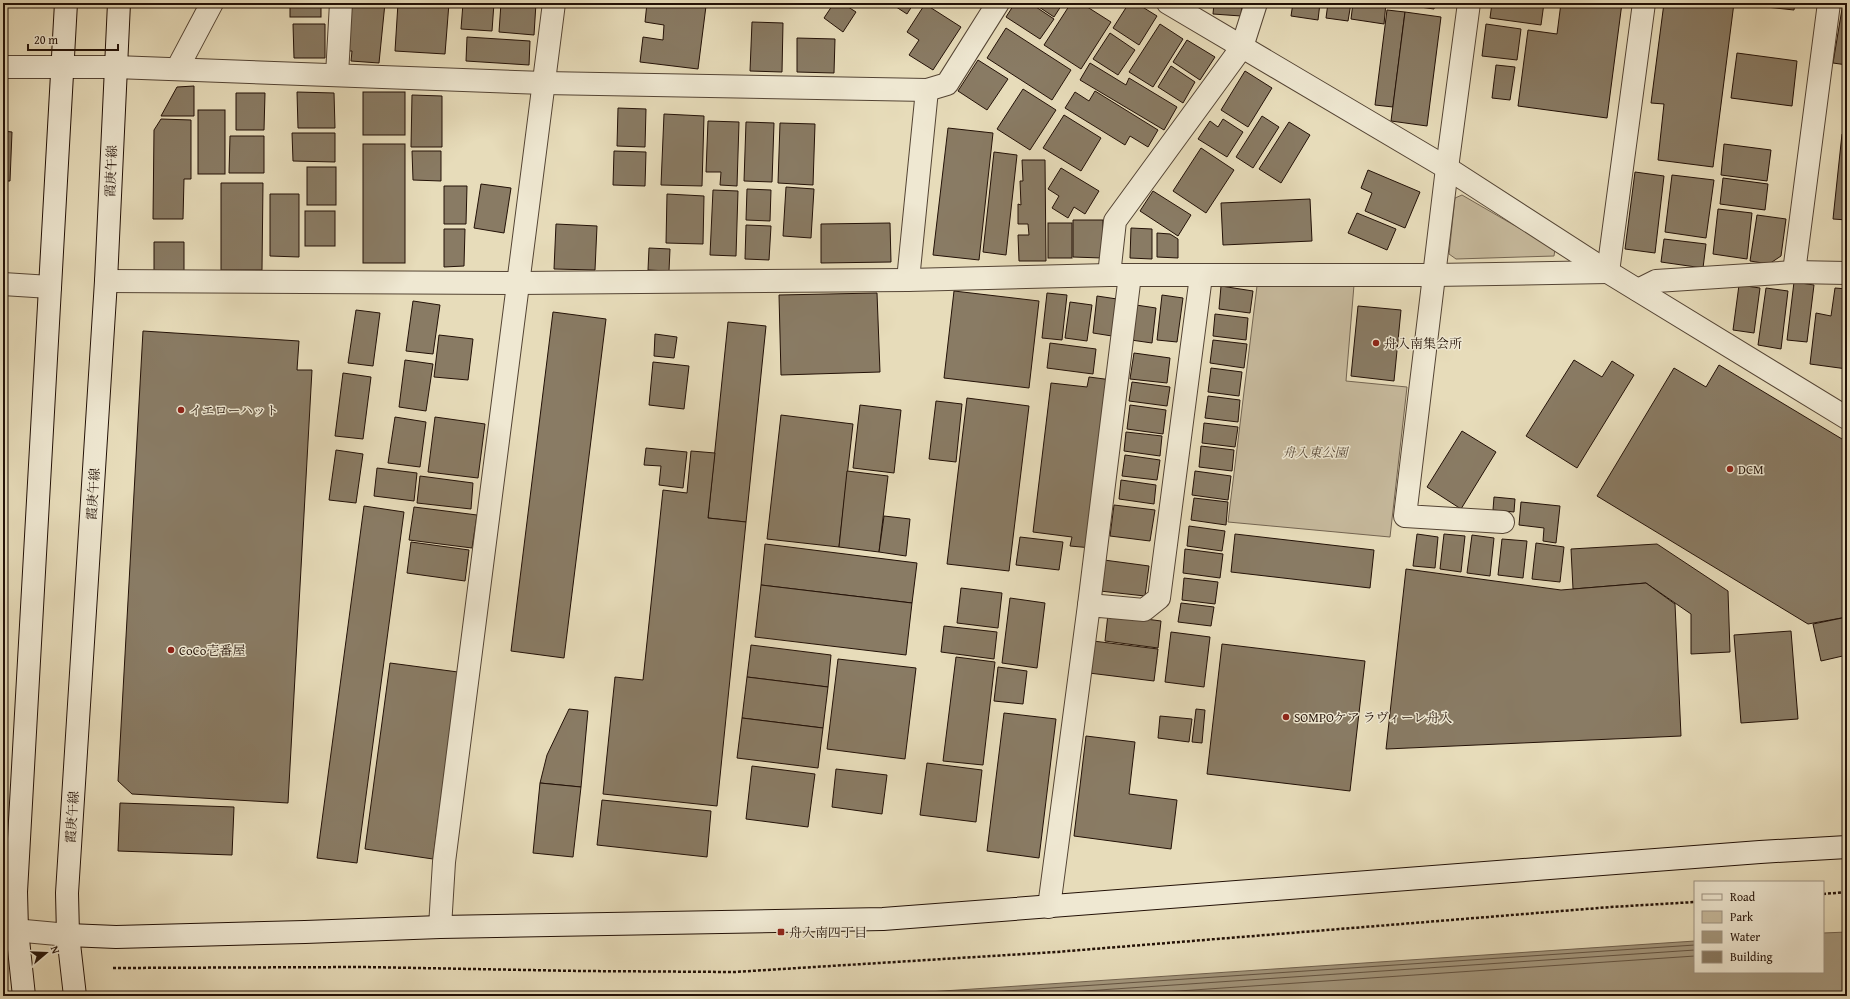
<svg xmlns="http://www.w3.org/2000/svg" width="1850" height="999" font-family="'Gentium Book Plus','Noto Serif JP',serif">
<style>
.green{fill:#c6b99c;stroke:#746552}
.water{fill:#a4977d;stroke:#70614e}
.pier{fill:#e7dcba}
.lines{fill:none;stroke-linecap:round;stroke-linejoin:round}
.shore{stroke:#645442;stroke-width:1}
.building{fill:#897b64;stroke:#231107}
.street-casing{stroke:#544434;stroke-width:24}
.secondary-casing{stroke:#231107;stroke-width:24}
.path{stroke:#231107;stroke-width:2.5;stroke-dasharray:3 2;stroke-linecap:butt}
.street{stroke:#efe8d2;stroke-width:22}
.secondary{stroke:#efe8d2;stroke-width:22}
.poi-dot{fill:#8f2418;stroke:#efe8d2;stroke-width:1.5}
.labels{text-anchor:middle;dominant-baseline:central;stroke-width:3;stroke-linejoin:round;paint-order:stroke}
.street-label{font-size:13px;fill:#231107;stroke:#efe8d2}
.poi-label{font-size:13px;fill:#231107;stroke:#efe8d2;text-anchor:start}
.park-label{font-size:13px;font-style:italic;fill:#5c4c3b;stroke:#efe8d2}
</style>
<rect width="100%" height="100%" fill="#e7dcba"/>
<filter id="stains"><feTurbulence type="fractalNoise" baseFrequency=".005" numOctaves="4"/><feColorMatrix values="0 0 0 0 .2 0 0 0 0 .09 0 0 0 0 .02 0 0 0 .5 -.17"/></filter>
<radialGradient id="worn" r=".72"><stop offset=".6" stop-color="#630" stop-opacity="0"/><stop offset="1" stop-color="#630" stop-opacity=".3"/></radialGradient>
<g class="green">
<path d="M1462 195 1555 249 1554 256 1456 259 1449 254 1455 198Z"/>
<path d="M1354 285 1346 381 1407 387 1390 537 1228 522 1257 286Z"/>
</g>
<path class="water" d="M1847 932V996H868L1695 941V972H1823V933Z"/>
<path class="pier" d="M3 987 120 992V996H3Z"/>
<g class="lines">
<g class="shore">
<path d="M931 996 1695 945"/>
<path d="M1010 996 1695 950"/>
<path d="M1105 996 1695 956"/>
</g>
</g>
<g class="building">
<path d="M3 3H6L4 37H3Z"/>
<rect x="290" y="3" width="31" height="14"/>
<path d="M350 3H385L379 63 351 61 352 51H345Z"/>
<path d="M398 3H449L445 54 395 51Z"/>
<path d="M463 3H494L492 31 461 29Z"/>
<path d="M501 3H536L534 35 499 32Z"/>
<path d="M647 3H680L706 6 698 69 640 62 643 37 663 40 664 25 645 22Z"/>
<path d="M834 3H842L856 12 843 32 824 18Z"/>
<path d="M890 3H914L907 14Z"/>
<path d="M1015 3H1030L1054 19 1040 39 1006 17Z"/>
<path d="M1033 3H1063L1054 17Z"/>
<path d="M1071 3H1081L1111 22 1081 69 1044 45Z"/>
<path d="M1129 3H1136L1157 16 1139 45 1113 28Z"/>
<path d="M1214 3H1242L1241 16 1213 14Z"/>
<path d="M1293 3H1320L1318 20 1291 16Z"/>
<path d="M1328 3H1351L1348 21 1326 18Z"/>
<path d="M1353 3H1386L1384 24 1351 19Z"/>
<path d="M1392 3H1435L1434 9Z"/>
<path d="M1492 3H1544L1541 25 1490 18Z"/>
<path d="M1561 3H1622L1607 118 1518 106 1528 30 1557 34Z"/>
<path d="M1664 3H1734L1713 167 1658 160 1664 104 1651 103Z"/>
<path d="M1758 3H1795L1794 10 1757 6Z"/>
<path d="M1843 3H1847V65L1833 63Z"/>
<path d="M925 4 961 27 933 70 909 55 919 40 907 32Z"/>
<path d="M1387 10 1405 12 1393 107 1375 105Z"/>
<path d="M1405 12 1441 17 1427 126 1391 121Z"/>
<path d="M752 22 783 23 782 72 750 71Z"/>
<path d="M293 24H325V58H294Z"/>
<path d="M1160 24 1183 39 1153 87 1129 72Z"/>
<path d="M1486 24 1521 29 1517 60 1482 56Z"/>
<path d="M1006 28 1071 70 1052 100 987 58Z"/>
<path d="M1110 33 1135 50 1118 75 1093 59Z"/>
<path d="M467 37 530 41 529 65 466 61Z"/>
<path d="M797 38 835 39 834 73 797 72Z"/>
<path d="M1187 40 1215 57 1200 80 1173 62Z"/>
<path d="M1737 53 1797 61 1792 106 1731 98Z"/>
<path d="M978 60 1008 79 987 110 958 91Z"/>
<path d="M1090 63 1126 85 1129 78 1177 107 1164 130 1080 80Z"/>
<path d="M1496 65 1515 67 1510 100 1492 98Z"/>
<path d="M1171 66 1195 82 1183 103 1158 87Z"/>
<path d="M1245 71 1272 88 1248 127 1221 110Z"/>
<path d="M194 86V116H161L177 87Z"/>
<path d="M1023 89 1056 110 1030 150 997 129Z"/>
<path d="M1095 91 1158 130 1148 147 1130 136 1125 145 1065 108 1075 92 1089 101Z"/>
<path d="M297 92 334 93 335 128H298Z"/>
<rect x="363" y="92" width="42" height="43"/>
<path d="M236 93H265L264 130H236Z"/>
<path d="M412 95 442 96V147H411Z"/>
<path d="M618 108 646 109 645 147 617 146Z"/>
<rect x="198" y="110" width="27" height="64"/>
<path d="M664 114 704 116 702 186 661 185Z"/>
<path d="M1064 115 1101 138 1081 171 1043 148Z"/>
<path d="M1262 116 1279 127 1253 168 1236 157Z"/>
<path d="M161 119 191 120V179H184L183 219H153L154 130Z"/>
<path d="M1223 119 1243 132 1227 157 1198 139 1210 121 1218 127Z"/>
<path d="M708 121 739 122 737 186 720 185 721 172H706Z"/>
<path d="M746 122 774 123 772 182 744 181Z"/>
<path d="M1289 122 1310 135 1281 183 1259 169Z"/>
<path d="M780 123 815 124 813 185 778 183Z"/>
<path d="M948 128 993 133 979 260 933 255Z"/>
<path d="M3 131 12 132 10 181H3Z"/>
<path d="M292 133H335V162L293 161Z"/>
<path d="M1842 134 1847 135V220L1833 219Z"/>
<path d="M230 136H264V173H229Z"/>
<rect x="363" y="144" width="42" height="119"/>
<path d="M1724 144 1771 150 1767 181 1721 175Z"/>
<path d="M1201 148 1234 170 1206 213 1173 191Z"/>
<path d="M412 151H441V181L413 180Z"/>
<path d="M614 151 646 152 645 186 613 185Z"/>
<path d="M994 152 1017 155 1006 255 983 252Z"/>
<path d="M1022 160H1045L1046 261H1019L1018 235H1029L1028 224H1018V204L1021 205 1020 181H1023Z"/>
<rect x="307" y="167" width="29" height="38"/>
<path d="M1061 168 1099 191 1085 214 1074 207 1068 218 1052 208 1059 196 1048 189Z"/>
<path d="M1368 170 1420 192 1405 228 1365 211 1372 193 1361 188Z"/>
<path d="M1635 172 1664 176 1655 253 1625 249Z"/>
<path d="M1672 175 1714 180 1706 238 1665 232Z"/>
<path d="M1723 178 1768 184 1765 210 1720 204Z"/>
<path d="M221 183H263L262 270H221Z"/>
<path d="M481 184 511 188 504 233 474 228Z"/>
<path d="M444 186H467L466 224H444Z"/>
<path d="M786 187 814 189 811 238 783 236Z"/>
<path d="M747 189 771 190 770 221 746 220Z"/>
<path d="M713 190 738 191 736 256 710 255Z"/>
<path d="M1153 191 1191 215 1178 236 1140 211Z"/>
<path d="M270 194H299V257L270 256Z"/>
<path d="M667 194 704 196 703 244 666 243Z"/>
<path d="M1310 199 1312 241 1223 245 1221 203Z"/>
<path d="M1718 209 1752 213 1747 259 1713 254Z"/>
<rect x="305" y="211" width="30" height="35"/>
<path d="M1357 213 1396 229 1387 250 1348 233Z"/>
<path d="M1757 215 1786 219 1781 256 1769 264 1750 261Z"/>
<path d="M1073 220H1103L1102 258 1073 257Z"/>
<path d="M890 223 891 262 821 263V224Z"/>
<rect x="1048" y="223" width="24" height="35"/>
<path d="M556 224 597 226 595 270 554 269Z"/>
<path d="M746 225 771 226 769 260 745 259Z"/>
<path d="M1131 228 1152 229V259L1130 258Z"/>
<path d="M444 229H465L464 266 444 267Z"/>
<path d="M1157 233 1170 234 1178 239V258L1157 257Z"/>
<path d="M1664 239 1706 244 1703 268 1661 262Z"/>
<path d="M154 242H184V273L154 272Z"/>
<path d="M649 248 670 249 669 271 648 270Z"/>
<path d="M1794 282 1814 285 1807 342 1787 340Z"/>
<path d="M1739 285 1760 288 1754 333 1733 330Z"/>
<path d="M1221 286 1253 291 1250 313 1219 309Z"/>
<path d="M1766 288 1788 291 1781 349 1758 345Z"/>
<path d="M1835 288 1847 289V369L1810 364 1816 313 1831 316Z"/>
<path d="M954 291 1039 301 1029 388 944 378Z"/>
<path d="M877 293 880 372 781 375 779 295Z"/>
<path d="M1047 293 1067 295 1062 340 1042 338Z"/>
<path d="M1162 295 1183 298 1177 342 1157 340Z"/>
<path d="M1097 296 1117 299 1112 336 1093 333Z"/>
<path d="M413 301 440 305 433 354 406 351Z"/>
<path d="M1070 302 1092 305 1087 341 1065 338Z"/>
<path d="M1136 305 1156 308 1152 343 1131 340Z"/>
<path d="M1358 306 1401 310 1394 381 1351 376Z"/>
<path d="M356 310 380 313 373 366 348 363Z"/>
<path d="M553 312 606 319 564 658 511 651Z"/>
<path d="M1215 314 1248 318 1246 340 1213 336Z"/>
<path d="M728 322 766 326 746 522 708 518Z"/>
<path d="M143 331 299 341 297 370H312L288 803 132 794 118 781Z"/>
<path d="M655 334 677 337 674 358 654 356Z"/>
<path d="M439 335 473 339 468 380 434 377Z"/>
<path d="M1213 340 1247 344 1244 368 1210 363Z"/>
<path d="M1050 343 1096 349 1093 374 1047 368Z"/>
<path d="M1134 353 1170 358 1167 383 1130 379Z"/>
<path d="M405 360 433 364 426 411 399 407Z"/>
<path d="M1574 360 1602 377 1612 361 1634 375 1577 468 1526 436Z"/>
<path d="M653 362 689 366 684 409 649 405Z"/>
<path d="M1719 365 1847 442V617L1808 624 1597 496 1674 368 1706 387Z"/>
<path d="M1211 368 1242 372 1239 396 1208 392Z"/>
<path d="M343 373 371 377 363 439 335 436Z"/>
<path d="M1089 377 1112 380 1092 548 1070 546 1072 537 1033 532 1051 383 1087 387Z"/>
<path d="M1132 382 1170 387 1167 406 1129 401Z"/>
<path d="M1208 396 1240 400 1238 422 1205 418Z"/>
<path d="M967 398 1029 406 1009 571 947 564Z"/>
<path d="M936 401 962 404 956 462 929 459Z"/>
<path d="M860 405 901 410 894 473 853 468Z"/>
<path d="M1130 405 1166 410 1163 434 1127 429Z"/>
<path d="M781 415 853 424 839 547 767 539Z"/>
<path d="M395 417 426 422 420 467 388 463Z"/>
<path d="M435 417 485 424 478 478 428 472Z"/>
<path d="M1204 423 1238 427 1235 447 1202 443Z"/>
<path d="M1462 431 1496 452 1461 509 1427 487Z"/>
<path d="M1126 432 1162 436 1160 456 1124 451Z"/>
<path d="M1201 446 1234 450 1232 471 1199 467Z"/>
<path d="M646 448 687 452 683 488 659 485 661 466 644 465Z"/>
<path d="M336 450 363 454 356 503 329 500Z"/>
<path d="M691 451 715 453 708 518 746 522 717 806 603 794 615 677 643 680 663 490 687 493Z"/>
<path d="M1125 455 1160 460 1157 480 1122 476Z"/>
<path d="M377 468 417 473 414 501 374 496Z"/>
<path d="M847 471 888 476 879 552 839 547Z"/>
<path d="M1195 471 1231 476 1228 500 1192 495Z"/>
<path d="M420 476 473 483 471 509 417 503Z"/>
<path d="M1121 480 1156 485 1154 504 1119 499Z"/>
<path d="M1494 497 1515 499 1514 512 1493 510Z"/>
<path d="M1194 498 1228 502 1226 525 1191 520Z"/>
<path d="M1521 502 1560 506 1556 543 1543 541 1544 528 1519 525Z"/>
<path d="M1114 505 1155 510 1150 541 1110 536Z"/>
<path d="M364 506 404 512 357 863 317 858Z"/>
<path d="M414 507 477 515 472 548 409 540Z"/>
<path d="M884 516 910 519 906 556 879 552Z"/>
<path d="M1189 526 1225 531 1222 551 1187 546Z"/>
<path d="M1235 534 1374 550 1370 588 1231 572Z"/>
<path d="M1417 534 1438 537 1435 568 1413 566Z"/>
<path d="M1444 534 1465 536 1461 572 1440 569Z"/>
<path d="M1472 535 1494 538 1490 576 1467 573Z"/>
<path d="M1020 537 1063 542 1059 570 1016 565Z"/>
<path d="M1502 539 1527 541 1523 578 1498 575Z"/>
<path d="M411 542 469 550 465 581 407 573Z"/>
<path d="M1536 543 1564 547 1560 582 1532 579Z"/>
<path d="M765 544 917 563 912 603 761 585Z"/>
<path d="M1657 544 1728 591 1730 652 1691 654V614L1646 583 1573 589 1571 549Z"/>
<path d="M1185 549 1223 554 1220 578 1183 573Z"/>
<path d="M1104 560 1149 566 1145 596 1100 591Z"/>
<path d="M1406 569 1561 590 1646 583 1675 604 1681 736 1386 749Z"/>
<path d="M1184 578 1218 582 1215 604 1182 600Z"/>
<path d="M761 585 912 603 906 655 755 637Z"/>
<path d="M961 588 1002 593 998 628 957 623Z"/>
<path d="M1010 598 1045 603 1037 668 1002 663Z"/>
<path d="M1181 603 1214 607 1211 626 1178 622Z"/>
<path d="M1108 614 1161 621 1158 648 1105 641Z"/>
<path d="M1847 617V655L1821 661 1813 624Z"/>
<path d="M944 626 997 632 994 659 941 652Z"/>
<path d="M1791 631 1798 719 1741 723 1734 635Z"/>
<path d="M1171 632 1210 637 1204 687 1165 682Z"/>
<path d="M1093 641 1158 649 1154 681 1089 673Z"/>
<path d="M1222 644 1365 661 1350 791 1207 774Z"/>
<path d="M751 645 831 655 828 687 747 677Z"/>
<path d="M956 657 995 662 983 765 943 761Z"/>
<path d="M838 659 916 668 905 759 827 749Z"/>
<path d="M390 663 458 672 433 859 365 849Z"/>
<path d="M998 667 1027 671 1023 704 994 701Z"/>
<path d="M747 677 828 687 823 728 742 718Z"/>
<path d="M569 709 588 711 581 787 540 783 547 755Z"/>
<path d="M1196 709 1205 710 1202 743 1192 742Z"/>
<path d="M1004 713 1056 719 1039 858 987 851Z"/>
<path d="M1160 716 1192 719 1189 742 1158 738Z"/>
<path d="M742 718 823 728 818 768 737 758Z"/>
<path d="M1086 736 1135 742 1129 794 1177 800 1171 849 1074 836Z"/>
<path d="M927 763 982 770 976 822 920 815Z"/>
<path d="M752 766 815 774 808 827 746 819Z"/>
<path d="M836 769 887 775 882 814 832 807Z"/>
<path d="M540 783 581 787 573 857 533 853Z"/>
<path d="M602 800 711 811 707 857 597 845Z"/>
<path d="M120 803 234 807 232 855 118 851Z"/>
</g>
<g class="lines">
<defs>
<g id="street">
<path d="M1168 3 1447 168 1608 272 1847 418"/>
<path d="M1469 3 1447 168 1405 516 1503 522"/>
<path d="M3 67H115L544 83 927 90 947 84 998 3"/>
<path d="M177 69 212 3"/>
<path d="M337 75 341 3"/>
<path d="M1794 272 1829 3"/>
<path d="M1109 275 1115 221 1242 47 1256 3"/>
<path d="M908 280 927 90"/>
<path d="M106 281 518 283 908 280 1109 275H1434L1608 272 1644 3"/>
<path d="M3 284 50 287"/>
<path d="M1638 290 1656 281 1794 272 1847 273"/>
<path d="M1089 605 1130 275"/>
<path d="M1049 907 1089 605 1144 610 1159 598 1201 276"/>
<path d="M440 927 444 862 554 3"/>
<path d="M3 929 68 935"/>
</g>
<g id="secondary">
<path d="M68 935 116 937 305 932 440 927 883 919 1760 852 1847 847"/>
<path d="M24 996 17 930 16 892 66 3"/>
<path d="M75 996 68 935 67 893 106 281 119 3"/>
</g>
</defs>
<use href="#street" class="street-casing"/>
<use href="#secondary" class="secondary-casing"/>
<g class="path">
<path d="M1823 894 1847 892"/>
<path d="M113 968 364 967 581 971 734 972 1056 952 1611 907 1695 902"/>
</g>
<use href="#street" class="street"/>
<use href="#secondary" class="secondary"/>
</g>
<g class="poi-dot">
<circle cx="1376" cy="343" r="4"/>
<circle cx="181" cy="410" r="4"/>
<circle cx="1730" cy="469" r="4"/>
<circle cx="171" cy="650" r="4"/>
<circle cx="1286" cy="717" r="4"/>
<rect x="777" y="928" width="8" height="8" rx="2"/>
</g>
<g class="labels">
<g class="street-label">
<text transform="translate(111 171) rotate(-88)">霞庚午線</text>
<text transform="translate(93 494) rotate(-86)">霞庚午線</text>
<text transform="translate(72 817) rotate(-86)">霞庚午線</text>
</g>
<g class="poi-label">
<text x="1384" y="343">舟入南集会所</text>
<text x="189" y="410">イエローハット</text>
<text x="1738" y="469">DCM</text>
<text x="179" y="650">CoCo壱番屋</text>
<text x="1294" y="717">SOMPOケア ラヴィーレ舟入</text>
<text x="789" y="932">舟入南四丁目</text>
</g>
<g class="park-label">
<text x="1315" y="452">舟入東公園</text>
</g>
</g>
<rect width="1850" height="999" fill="none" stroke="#e7dcba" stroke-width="16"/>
<rect x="4" y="4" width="1842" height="991" fill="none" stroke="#231107" stroke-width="2"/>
<rect x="8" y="8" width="1834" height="983" fill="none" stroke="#231107"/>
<rect x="1694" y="881" width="130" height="92" fill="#efe8d2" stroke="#9d9281"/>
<rect x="1702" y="894" width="20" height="6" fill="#efe8d2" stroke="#9d9281"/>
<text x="1730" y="901" font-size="12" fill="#231107">Road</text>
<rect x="1702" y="911" width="20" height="12" fill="#c6b99c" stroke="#9d9281"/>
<text x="1730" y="921" font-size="12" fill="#231107">Park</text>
<rect x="1702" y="931" width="20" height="12" fill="#a4977d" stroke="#9d9281"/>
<text x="1730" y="941" font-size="12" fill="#231107">Water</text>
<rect x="1702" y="951" width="20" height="12" fill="#897b64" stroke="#9d9281"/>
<text x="1730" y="961" font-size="12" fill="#231107">Building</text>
<g transform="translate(46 953) rotate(71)" stroke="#efe8d2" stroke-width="3" paint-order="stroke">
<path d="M0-3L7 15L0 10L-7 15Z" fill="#231107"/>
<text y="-6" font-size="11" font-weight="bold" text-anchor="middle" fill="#231107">N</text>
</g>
<path d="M28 44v6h90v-6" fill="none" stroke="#231107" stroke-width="2"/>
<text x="34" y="44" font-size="12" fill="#231107" stroke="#efe8d2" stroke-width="3" paint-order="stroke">20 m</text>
<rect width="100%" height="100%" filter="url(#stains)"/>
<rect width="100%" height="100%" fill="url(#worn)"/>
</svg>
